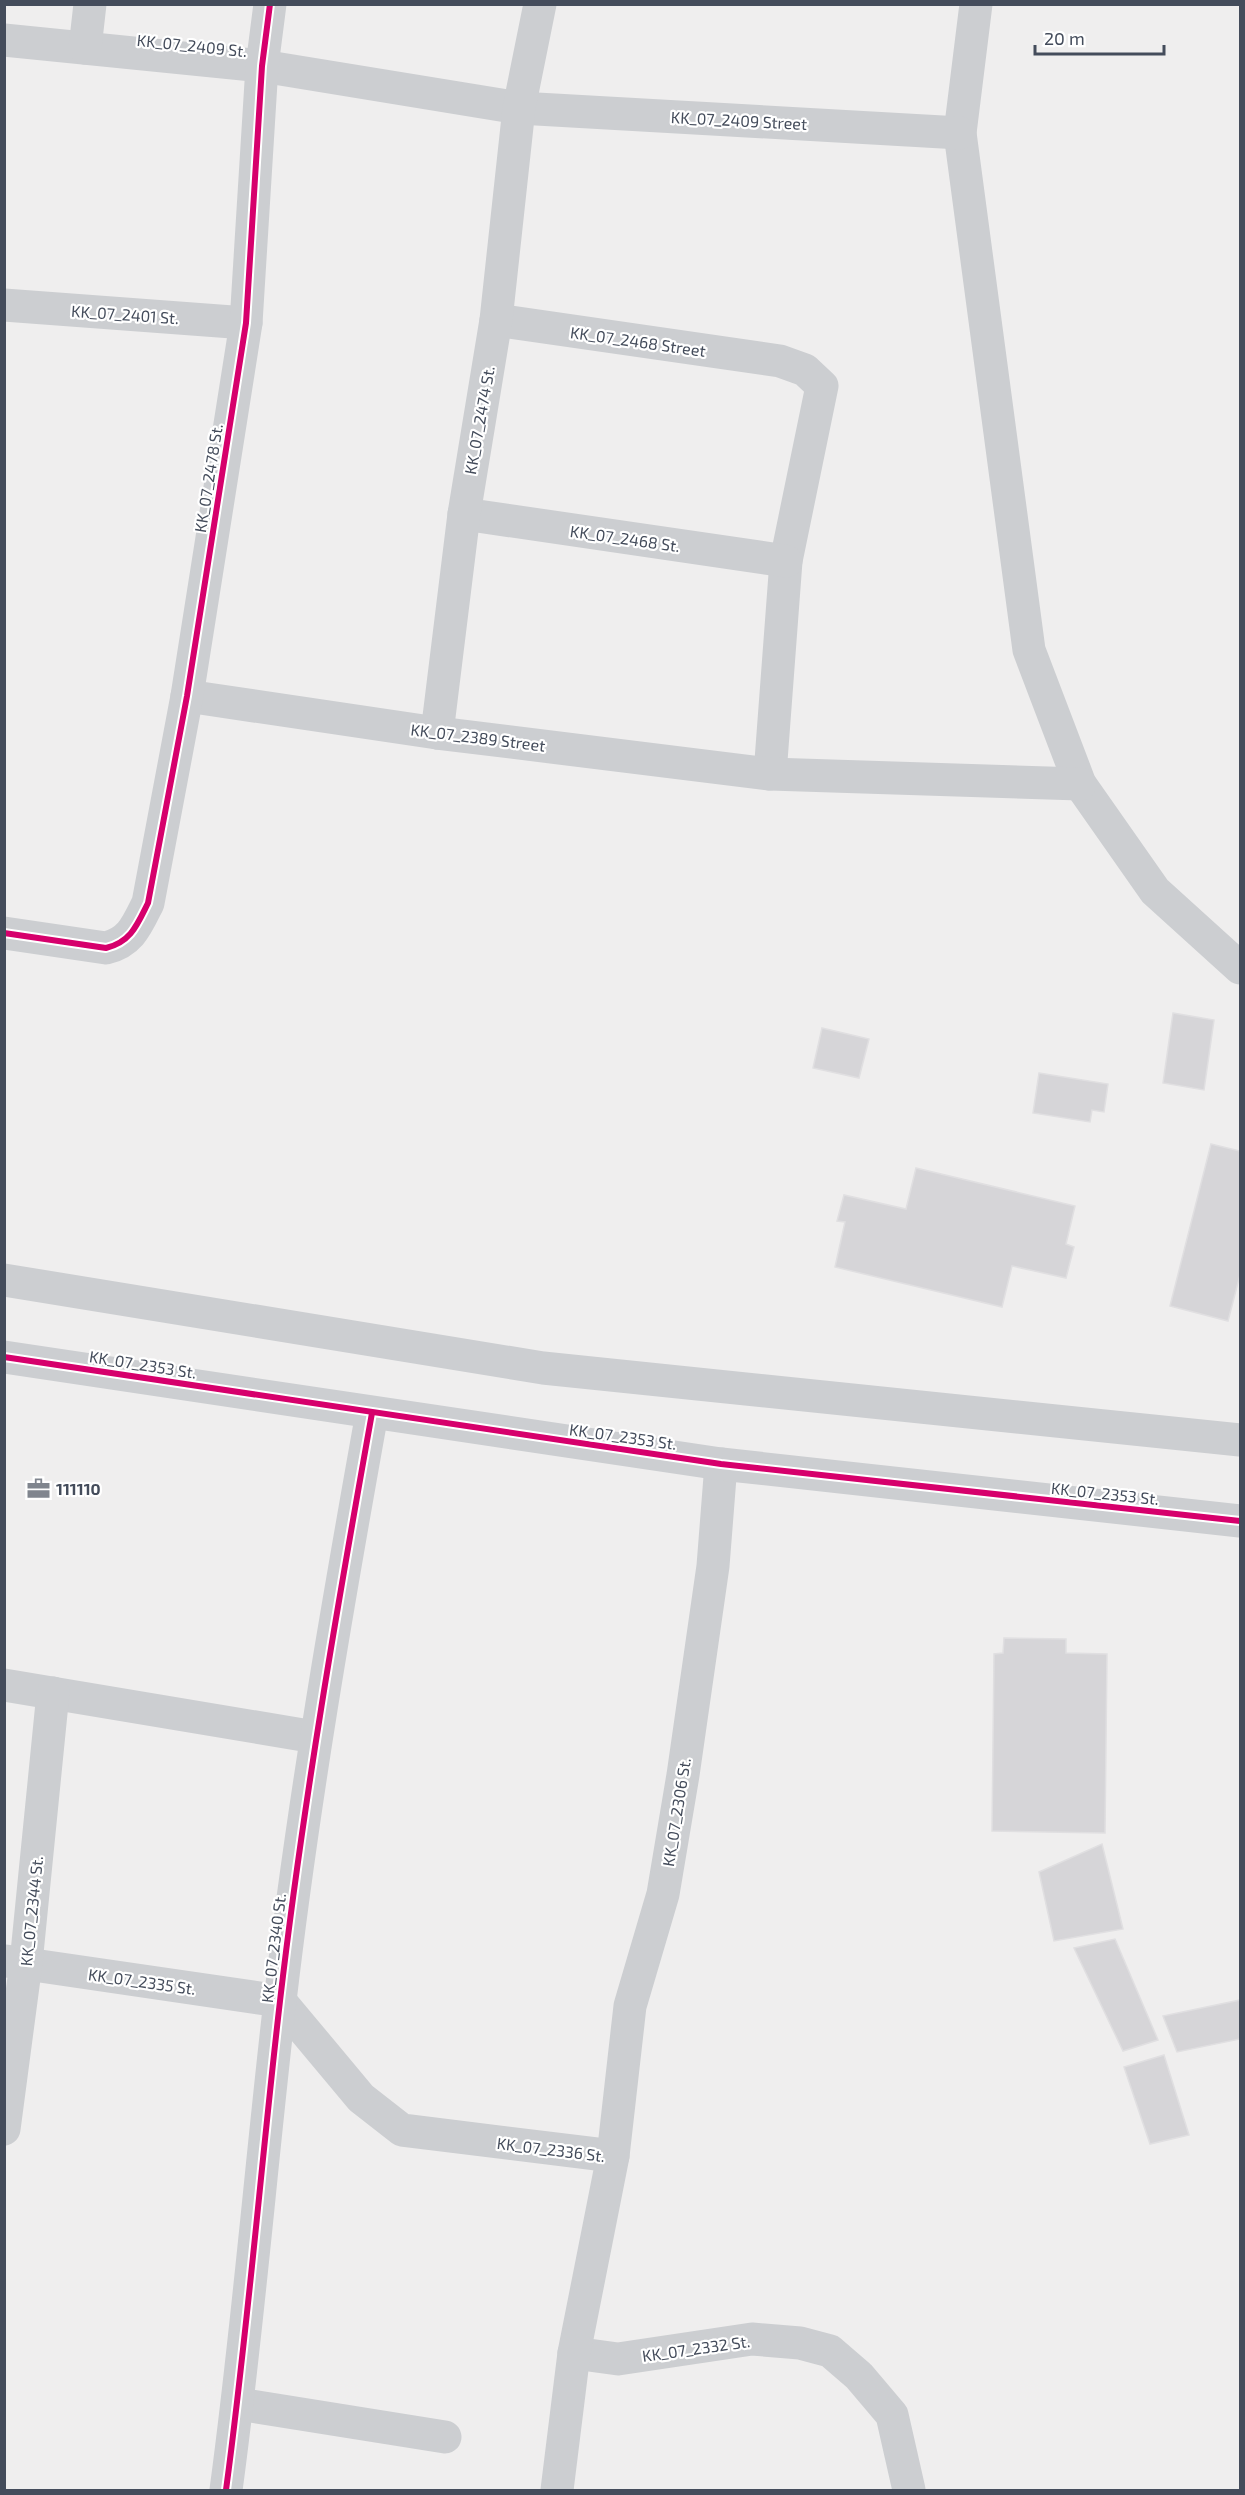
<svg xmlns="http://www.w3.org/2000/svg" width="1245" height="2495" font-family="'Exo 2',sans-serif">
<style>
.building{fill:#d6d5d8;stroke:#e0dfe1;stroke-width:1.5}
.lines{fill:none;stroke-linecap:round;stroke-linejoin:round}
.minor{stroke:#ccced1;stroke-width:33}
.tertiary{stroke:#ccced1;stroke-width:33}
.cycleway-casing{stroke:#fff;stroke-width:10}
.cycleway{stroke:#d6006c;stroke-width:6}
.labels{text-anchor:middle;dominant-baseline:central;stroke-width:4.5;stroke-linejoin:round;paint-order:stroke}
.street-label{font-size:16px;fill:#444c5b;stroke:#fff}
.poi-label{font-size:16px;font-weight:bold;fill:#444c5b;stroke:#fff;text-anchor:start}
</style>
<rect width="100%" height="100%" fill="#efeeee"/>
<g class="building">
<path d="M1173 1013 1214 1020 1204 1090 1163 1083Z"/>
<path d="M822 1028 869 1039 859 1078 813 1068Z"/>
<path d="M1039 1073 1108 1084 1104 1112 1092 1110 1090 1122 1033 1113Z"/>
<path d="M1211 1144 1240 1151V1275L1228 1321 1170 1306Z"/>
<path d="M916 1168 1075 1206 1066 1244 1074 1247 1066 1278 1012 1266 1002 1307 835 1267 845 1222 837 1221 844 1195 906 1209Z"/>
<path d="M1004 1638 1066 1639V1653L1107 1654 1105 1833 992 1831 994 1654 1003 1653Z"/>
<path d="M1102 1844 1123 1929 1054 1941 1039 1872Z"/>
<path d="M1115 1939 1158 2040 1123 2051 1074 1948Z"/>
<path d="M1240 2000V2039L1177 2052 1163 2016Z"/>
<path d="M1164 2055 1189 2135 1150 2144 1124 2067Z"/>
</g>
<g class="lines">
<g class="minor">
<path d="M976 4 960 133 1029 650 1080 784 1155 891 1240 968"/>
<path d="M4 40 262 66 519 108 960 133"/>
<path d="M85 48 90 4"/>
<path d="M4 305 246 323"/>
<path d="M496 320 780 361 805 370 822 386 786 561 770 774"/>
<path d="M464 514 786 561"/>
<path d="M187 696 437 733 770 774 1080 784"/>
<path d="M437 733 464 514 496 320 519 108 540 4"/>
<path d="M4 933 106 948C131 942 137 925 148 903L187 696 246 323 262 66 270 4"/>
<path d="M4 1685 315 1737"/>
<path d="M6 1961 280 2001"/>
<path d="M280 2001 361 2098 402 2130 613 2156"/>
<path d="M4 2129 26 1963 53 1693"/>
<path d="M574 2353 618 2359 752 2339 800 2343 830 2351 859 2376 892 2415 909 2490"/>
<path d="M238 2404 445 2437"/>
<path d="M226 2490C248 2328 261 2164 280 2001 303 1804 337 1608 372 1413"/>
<path d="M557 2490 574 2353 613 2156 630 2006 663 1894 683 1775 713 1566 721 1464"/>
</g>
<g class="tertiary">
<path d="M4 1280 543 1368 1240 1440"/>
<path d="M4 1357 721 1464 1240 1521"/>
</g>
<defs>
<g id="cycleway">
<path d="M4 933 106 948C131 942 137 925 148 903L187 696 246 323 262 66 270 4"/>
<path d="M4 1357 721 1464 1240 1521"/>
<path d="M226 2490C248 2328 261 2164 280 2001 303 1804 337 1608 372 1413"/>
</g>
</defs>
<use href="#cycleway" class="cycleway-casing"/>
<use href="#cycleway" class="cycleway"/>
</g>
<defs>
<symbol id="office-bare" viewBox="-9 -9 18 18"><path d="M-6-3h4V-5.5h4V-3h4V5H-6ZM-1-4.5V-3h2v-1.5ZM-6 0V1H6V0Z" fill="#80858e" stroke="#fff" stroke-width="2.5" paint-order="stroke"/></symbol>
</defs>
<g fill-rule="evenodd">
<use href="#office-bare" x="22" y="1472" width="33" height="33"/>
</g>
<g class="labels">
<g class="street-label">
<text transform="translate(192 45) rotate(6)">KK_07_2409 St.</text>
<text transform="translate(739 120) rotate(3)">KK_07_2409 Street</text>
<text transform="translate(125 314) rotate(4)">KK_07_2401 St.</text>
<text transform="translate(638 341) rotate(8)">KK_07_2468 Street</text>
<text transform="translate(479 420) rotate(-80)">KK_07_2474 St.</text>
<text transform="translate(208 478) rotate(-81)">KK_07_2478 St.</text>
<text transform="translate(625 538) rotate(8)">KK_07_2468 St.</text>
<text transform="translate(478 737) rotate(7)">KK_07_2389 Street</text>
<text transform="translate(143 1364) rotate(9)">KK_07_2353 St.</text>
<text transform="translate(623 1436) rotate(8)">KK_07_2353 St.</text>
<text transform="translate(1105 1493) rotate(6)">KK_07_2353 St.</text>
<text transform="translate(676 1812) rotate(-81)">KK_07_2306 St.</text>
<text transform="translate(31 1911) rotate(-84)">KK_07_2344 St.</text>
<text transform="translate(273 1948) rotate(-83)">KK_07_2340 St.</text>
<text transform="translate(142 1981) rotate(8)">KK_07_2335 St.</text>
<text transform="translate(551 2149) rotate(7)">KK_07_2336 St.</text>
<text transform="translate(696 2348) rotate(-8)">KK_07_2332 St.</text>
</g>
<g class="poi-label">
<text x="56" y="1488">111110</text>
</g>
</g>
<rect width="1245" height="2495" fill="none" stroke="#444c5b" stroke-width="12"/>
<path d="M1035 45v9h129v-9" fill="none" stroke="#444c5b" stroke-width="3"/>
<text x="1044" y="45" font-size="18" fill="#444c5b" stroke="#ffffff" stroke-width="4.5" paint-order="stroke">20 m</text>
</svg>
